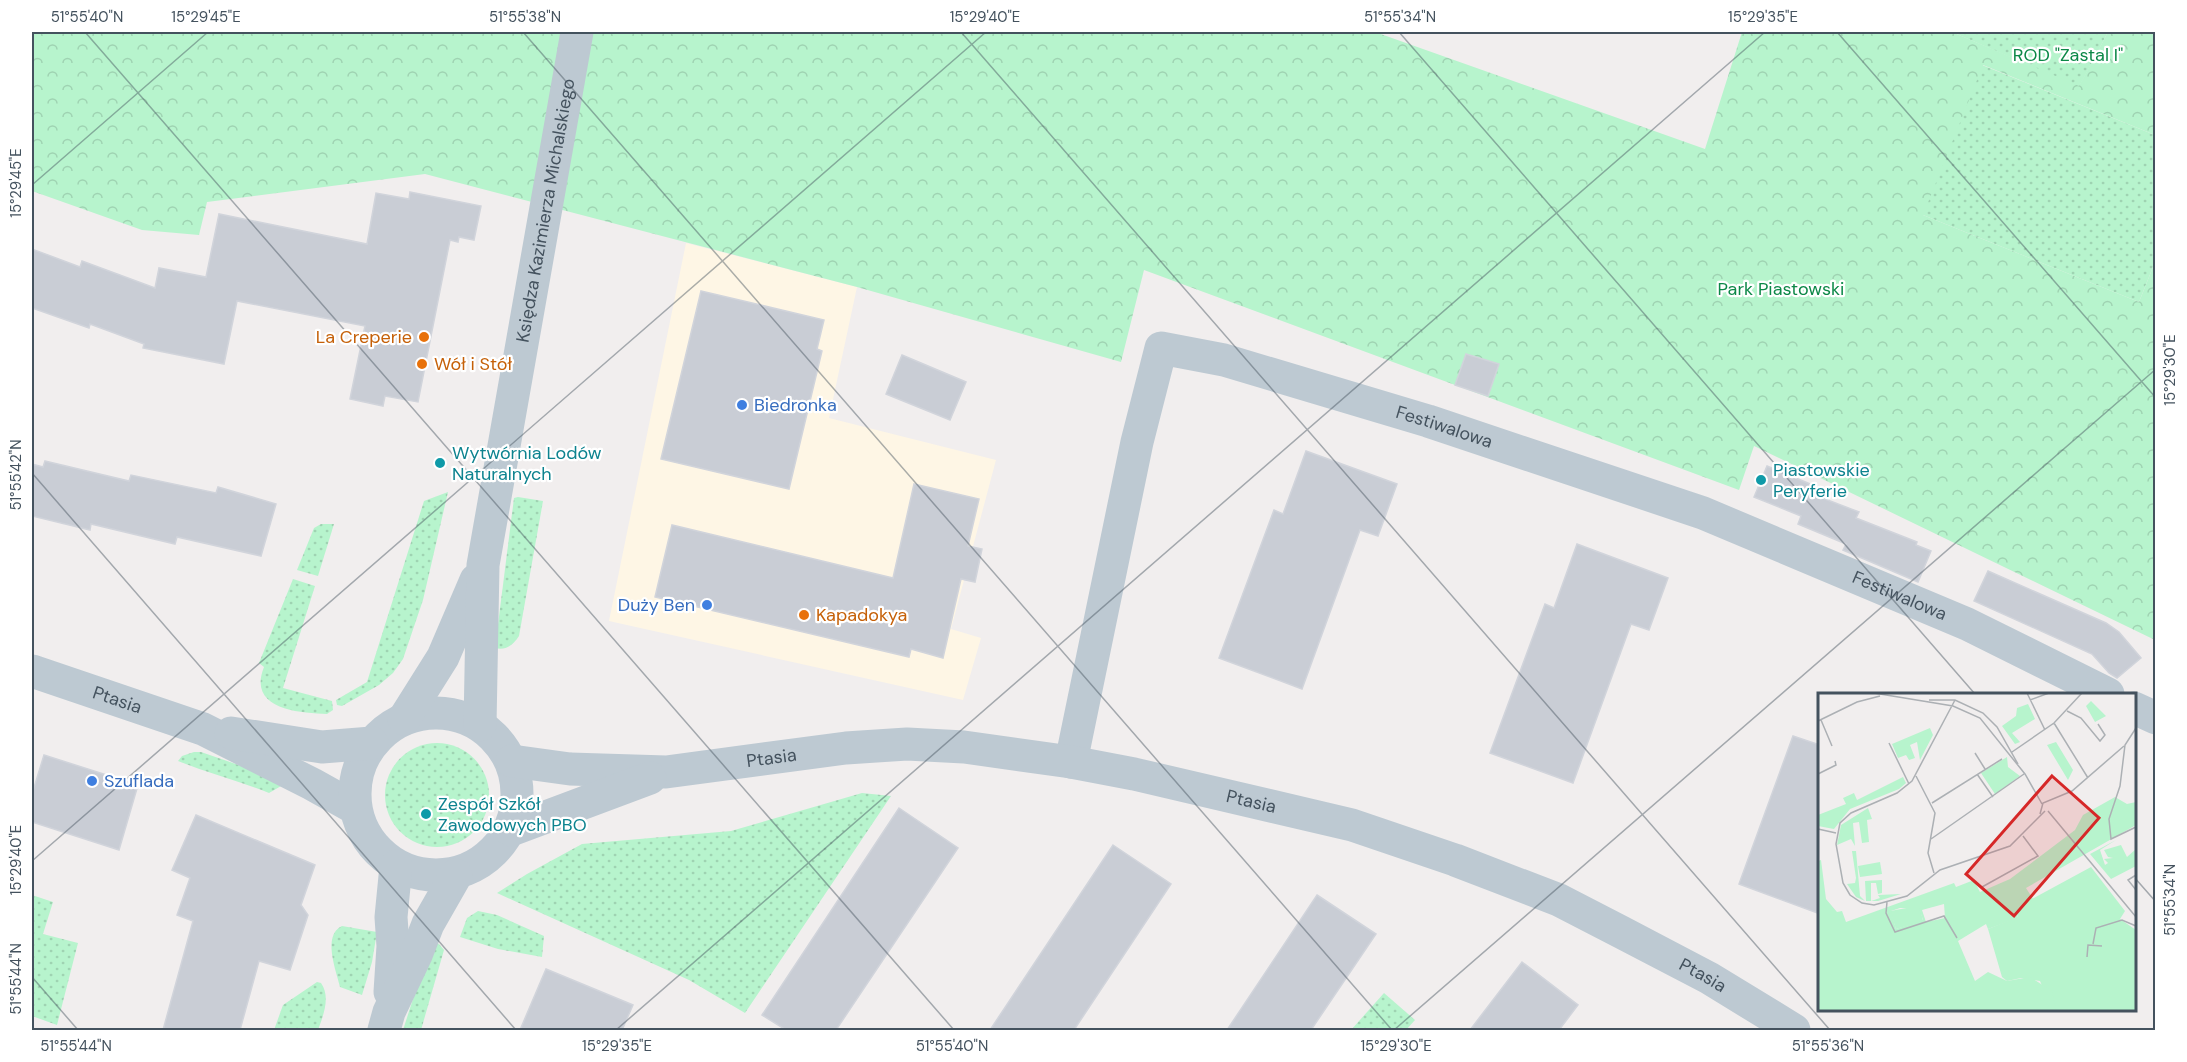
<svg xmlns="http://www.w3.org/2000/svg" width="2187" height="1062" font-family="'DM Sans',sans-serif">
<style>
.commercial{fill:#fef6e5}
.green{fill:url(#green-dots)}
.forest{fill:url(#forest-crowns)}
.building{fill:#c9cdd5;stroke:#d1d4db;stroke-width:1.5}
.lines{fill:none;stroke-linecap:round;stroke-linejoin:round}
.minor{stroke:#bdc9d2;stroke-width:33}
.tertiary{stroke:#bdc9d2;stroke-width:33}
.ticks{fill:none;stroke:#44525e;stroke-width:1.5;stroke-opacity:0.45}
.food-dot{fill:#e8710a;stroke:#fff;stroke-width:2}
.shop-dot{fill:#3f7fe0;stroke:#fff;stroke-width:2}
.culture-dot{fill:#0f9aa8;stroke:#fff;stroke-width:2}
.labels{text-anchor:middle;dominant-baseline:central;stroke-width:4.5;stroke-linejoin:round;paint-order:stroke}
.park-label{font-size:18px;fill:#0c8847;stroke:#fff}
.street-label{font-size:18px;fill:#44525e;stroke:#fff}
.food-label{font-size:18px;fill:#c56008;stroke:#fff;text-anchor:start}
.shop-label{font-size:18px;fill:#366cbe;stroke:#fff;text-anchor:start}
.culture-label{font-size:18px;fill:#0d838f;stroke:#fff;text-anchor:start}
.inset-road{fill:none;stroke:#acb0b4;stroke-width:1.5}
.view{fill:#d62828;fill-opacity:0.15;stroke:#d62828;stroke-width:3}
.inset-edge{fill:none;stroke:#44525e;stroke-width:3}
.neatline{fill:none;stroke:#44525e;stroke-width:2}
.ticks-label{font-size:15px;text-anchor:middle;fill:#44525e}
</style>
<defs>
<pattern id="green-dots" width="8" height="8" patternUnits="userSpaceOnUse" patternTransform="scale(1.5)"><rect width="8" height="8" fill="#b7f4cd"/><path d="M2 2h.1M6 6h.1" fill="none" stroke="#9fd3b2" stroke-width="1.8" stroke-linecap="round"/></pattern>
<pattern id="forest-crowns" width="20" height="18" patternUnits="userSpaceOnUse" patternTransform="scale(1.5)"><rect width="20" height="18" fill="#b7f4cd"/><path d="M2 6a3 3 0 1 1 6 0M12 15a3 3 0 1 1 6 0" fill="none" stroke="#9fd3b2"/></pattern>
</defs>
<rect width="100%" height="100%" fill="#f1eeee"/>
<path class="commercial" d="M686 243 857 287 829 418 996 460 951 629 981 638 963 700 609 621Z"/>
<g class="green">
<path d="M1750 32 1982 65 2155 135V262L2139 302 1923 215Z"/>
<path d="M1952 32H2108L2079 87Z"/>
<path d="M448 492 423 600 403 659 393 673 379 685 342 706 337 705 336 700 367 682 424 501Z"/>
<path d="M518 497 543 501 519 636C513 645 506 651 495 648L514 498Z"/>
<path d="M321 524H334L318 576 297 570 314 528Z"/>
<path d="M293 579 315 586 283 688 332 701 333 710 327 714C298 713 247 709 264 667L259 663Z"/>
<circle cx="437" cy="795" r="52"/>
<path d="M194 752H201L288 782 269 793C239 781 208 773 178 761L182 756Z"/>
<path d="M862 793 891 796 745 1013 689 980 497 893 527 874 582 844 731 831Z"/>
<path d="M32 895 53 902 43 934 78 943 57 1025 32 1016Z"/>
<path d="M478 911 497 915 544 936 542 957 498 949 460 937 467 918Z"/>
<path d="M342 926 377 932 372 962 362 995 340 987C336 970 322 935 342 926Z"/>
<path d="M432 940 439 944 444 950 421 1030H403Z"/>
<path d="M317 982 321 983C331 997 323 1016 318 1030H274L283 1005Z"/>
<path d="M1384 993 1415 1020 1406 1030H1351Z"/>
</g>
<path class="forest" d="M32 32H1375L1705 149 1742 32H1952L2079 86 2108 32H2155V135L1983 65 1923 215 2139 302 2155 262V640L1754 446 1739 490 1144 270 1121 362 857 287 425 174 207 202 199 235 142 230 32 191Z"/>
<g class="building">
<path d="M410 192 481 206 474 240 459 237 458 242 450 240 418 402 385 396 383 406 350 399 365 326 237 301 224 364 143 348 144 344 90 324 89 328 32 308V249L80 267 82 261 155 288 159 268 206 277 219 214 367 244 376 193 409 199Z"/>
<path d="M701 291 824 320 817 349 822 351 789 489 661 459Z"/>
<path d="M1466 354 1499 364 1488 396 1455 385Z"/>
<path d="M902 355 966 382 950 420 886 394Z"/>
<path d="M1306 451 1397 484 1378 536 1360 530 1302 689 1219 658 1274 510 1283 514Z"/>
<path d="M45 461 129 481 131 475 216 493 218 487 276 504 261 556 177 537 175 544 91 524 90 530 32 516V464L43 467Z"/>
<path d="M1767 466 1815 486 1812 494 1859 512 1856 518 1917 542 1916 545 1931 551 1918 582 1843 550 1846 544 1798 524 1801 516 1754 497Z"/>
<path d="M914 484 979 499 968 546 982 549 975 582 961 579 943 658 911 649 909 657 655 597 672 525 893 578Z"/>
<path d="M1577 544 1668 578 1649 630 1631 624 1573 783 1490 753 1545 604 1554 608Z"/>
<path d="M1988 571 2106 623 2119 632 2141 658 2117 678 2109 673 2092 654 1974 601Z"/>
<path d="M1793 736 1820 745V914L1739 884Z"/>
<path d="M44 755 138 785 119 850 32 822V794Z"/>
<path d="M899 808 958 848 836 1030H786L762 1015Z"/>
<path d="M196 815 315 865 301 905 308 915 290 970 259 961 240 1030H163L193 921 177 915 190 878 172 870Z"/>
<path d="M1113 845 1171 884 1074 1030H990Z"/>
<path d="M1317 895 1376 934 1311 1030H1227Z"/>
<path d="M1522 962 1578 1005 1559 1030H1470Z"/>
<path d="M546 969 633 1005 622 1030H520Z"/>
</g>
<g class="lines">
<g class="minor">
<path d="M2134 708 2156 718"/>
<path id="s1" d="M1071 762 1137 442 1161 348 1224 360 1428 421 1703 513 1967 624 2108 694"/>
</g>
<g class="tertiary">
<path id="s2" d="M32 671 203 729 312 784 355 808"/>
<circle cx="436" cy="794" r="81"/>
<path d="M404 719 443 657 476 580"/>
<path id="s3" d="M480 725 483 565 577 32"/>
<path d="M231 733 322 747 372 743"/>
<path id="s4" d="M512 761 570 769 666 772 846 748 907 744 964 747 1071 762 1134 774 1352 825 1455 860 1559 900 1621 932 1709 978 1794 1030"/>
<path d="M511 830 650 778"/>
<path d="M390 992 393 946 391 917 396 866"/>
<path d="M384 1030 389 1012 416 955 428 924 456 875"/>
</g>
</g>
<path class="ticks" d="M85 32 954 1030M523 32 1392 1030M961 32 1830 1030M1399 32 1975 694M1837 32 2156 398M32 185 208 32M32 473 516 1030M32 861 986 32M2134 877 2156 902M32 977 78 1030M616 1030 1765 32M1394 1030 2156 369"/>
<g class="food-dot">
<circle cx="424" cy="337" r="6"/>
<circle cx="422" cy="364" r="6"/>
<circle cx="804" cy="615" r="6"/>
</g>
<g class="shop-dot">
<circle cx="742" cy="405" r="6"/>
<circle cx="707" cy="605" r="6"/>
<circle cx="92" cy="781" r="6"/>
</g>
<g class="culture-dot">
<circle cx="440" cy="463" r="6"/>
<circle cx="1761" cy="480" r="6"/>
<circle cx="426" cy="814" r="6"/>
</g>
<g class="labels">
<g class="park-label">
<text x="2068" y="55">ROD "Zastal I"</text>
<text x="1781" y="289">Park Piastowski</text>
</g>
<g class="street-label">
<text stroke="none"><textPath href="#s3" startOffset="520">Księdza Kazimierza Michalskiego</textPath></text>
<text stroke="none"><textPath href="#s1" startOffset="718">Festiwalowa</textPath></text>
<text stroke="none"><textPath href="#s1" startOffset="1204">Festiwalowa</textPath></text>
<text stroke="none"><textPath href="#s2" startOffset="90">Ptasia</textPath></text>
<text stroke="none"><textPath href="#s4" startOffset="261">Ptasia</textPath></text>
<text stroke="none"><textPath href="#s4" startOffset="747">Ptasia</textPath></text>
<text stroke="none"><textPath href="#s4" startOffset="1233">Ptasia</textPath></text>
</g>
<g class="food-label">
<text x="412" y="337" text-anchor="end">La Creperie</text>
<text x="434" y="364">Wół i Stół</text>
<text x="816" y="615">Kapadokya</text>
</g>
<g class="shop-label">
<text x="754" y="405">Biedronka</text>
<text x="695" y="605" text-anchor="end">Duży Ben</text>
<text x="104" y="781">Szuflada</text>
</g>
<g class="culture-label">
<text x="452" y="453">Wytwórnia Lodów<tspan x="452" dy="21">Naturalnych</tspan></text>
<text x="1773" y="470">Piastowskie<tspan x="1773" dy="21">Peryferie</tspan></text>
<text x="438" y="804">Zespół Szkół<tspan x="438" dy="21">Zawodowych PBO</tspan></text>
</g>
</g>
<g transform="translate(1818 693)">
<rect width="318" height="318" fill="#f1eeee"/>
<path d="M210 11 217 26 194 40 202 49 197 51 184 33 198 23 199 15ZM112 35 115 42 102 67 99 49 92 52 97 65 91 67 88 62 80 65 74 51ZM238 49 255 77 250 87 229 52ZM189 64 190 74 202 83 177 101 163 80ZM85 84 88 90 81 96 32 116 16 136 0 133V122L28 111 25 105 36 100 39 107ZM50 115 54 126 49 127 51 149 44 150 41 129 35 130 37 153 33 146 19 152 23 132ZM298 147 282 157 287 172 290 170 286 166 295 165 290 164 286 157 303 152 309 164 318 156V173L293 186 272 161ZM34 158H38L42 203 47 208 38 204 29 191 37 190 38 185ZM273 174 307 218 302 226 318 237V318H235L222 288 203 285 189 288 184 284 170 236 200 224 196 214 201 211 189 217 184 209 197 202 214 206ZM64 187V200L60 201 58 190H53V208L62 205 60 202 83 201 60 208H48L47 188ZM94 214 102 215 105 228 78 236 72 218Z" fill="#b7f4cd"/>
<path d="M273 8 288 23 277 29 268 13ZM297 104 309 111 318 109V132L208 195 215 206 197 214 200 225 170 236 168 231 140 248 157 288 170 279 189 288 212 284 234 298 238 317 0 318V168L3 167 8 206 19 219 24 218 28 229 136 190 138 194 156 187 162 199 192 186 257 137 265 122ZM126 211 127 225 108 229 104 217ZM82 215H101L105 227 78 236 73 218Z" fill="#b7f4cd" fill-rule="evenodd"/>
<path d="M62 169 64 181 42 184 40 173Z" fill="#b7f4cd"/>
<path class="inset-road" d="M56 0 135 13 162 25 207 81 224 111M209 0 227 37M111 7H137L165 20 179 34 200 71M137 7 94 88 79 100 33 120 22 130 18 151 25 190 32 202 44 210 56 212 89 203 122 177 192 153 227 118M212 7 231 0M249 18 263 25 282 48 287 42 280 31M3 27 14 53M0 28 39 9 62 3M236 30 270 85M318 35 307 52 302 93 291 126 293 146 318 134M71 50 91 91M194 59 236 30 264 0M157 60 167 76M0 81 18 72 17 68M159 81 175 104M98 83 117 120 110 160 116 180M114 110 184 66M230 118 318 224M222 121 225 110 254 98 306 53M0 136 18 140M113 146 206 81M318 182 310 187 318 197M164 194 220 163 205 143M69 209 68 220 77 239 126 223 139 245M275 251 278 235 304 227 318 233M269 264 270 252 284 253"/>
<path class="view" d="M234 83 281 125 196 223 148 181Z"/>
<rect width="318" height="318" class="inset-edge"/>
</g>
<rect width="2187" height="1062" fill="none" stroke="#ffffff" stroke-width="66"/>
<rect x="33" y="33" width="2121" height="996" class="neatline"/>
<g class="ticks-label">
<text x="87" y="22">51°55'40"N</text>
<text x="206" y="22">15°29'45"E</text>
<text x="525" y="22">51°55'38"N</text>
<text x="985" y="22">15°29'40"E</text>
<text x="1400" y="22">51°55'34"N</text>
<text x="1763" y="22">15°29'35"E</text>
<text transform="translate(16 183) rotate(-90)" y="5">15°29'45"E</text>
<text transform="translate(2170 370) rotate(-90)" y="5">15°29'30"E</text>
<text transform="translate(16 475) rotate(-90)" y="5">51°55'42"N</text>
<text transform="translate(16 860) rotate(-90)" y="5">15°29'40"E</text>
<text transform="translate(2170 900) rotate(-90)" y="5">51°55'34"N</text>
<text transform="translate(16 979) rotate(-90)" y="5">51°55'44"N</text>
<text x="76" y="1051">51°55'44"N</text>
<text x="617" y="1051">15°29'35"E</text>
<text x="952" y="1051">51°55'40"N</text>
<text x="1396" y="1051">15°29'30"E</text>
<text x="1828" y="1051">51°55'36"N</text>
</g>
</svg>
